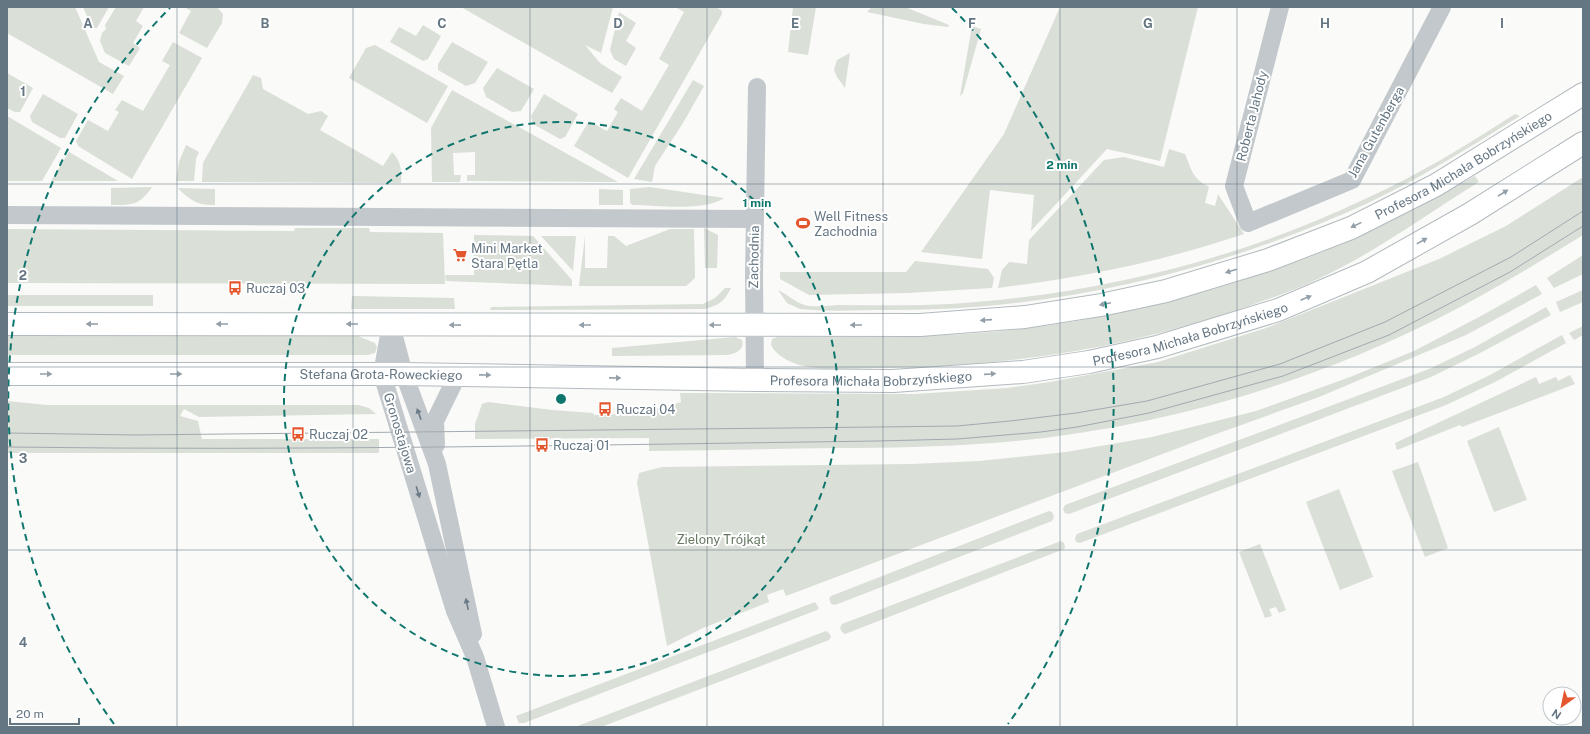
<svg xmlns="http://www.w3.org/2000/svg" width="1590" height="734" font-family="'Public Sans',sans-serif">
<style>
.green{fill:#dadfd7}
.lines{fill:none;stroke-linecap:round;stroke-linejoin:round}
.secondary-casing{stroke:#b3babf;stroke-width:24}
.street{stroke:#c3c8cc;stroke-width:18}
.secondary{stroke:#fff;stroke-width:22}
.tram{stroke:#a2aab0;stroke-width:1}
.oneway{fill:#939fa8}
.oneway2{fill:#6a7a87}
.grid{fill:none;stroke:#657683;stroke-width:1;stroke-opacity:0.55}
.ring{fill:none;stroke:#0f766e;stroke-width:2;stroke-dasharray:7 5}
.labels{text-anchor:middle;dominant-baseline:central;stroke-width:4;stroke-linejoin:round;paint-order:stroke}
.street-label{font-size:13px;fill:#657683;stroke:#fff}
.poi-label{font-size:13px;fill:#657683;stroke:#fff;text-anchor:start}
.park-label{font-size:13px;fill:#687a64;stroke:#fff}
.grid-label{font-size:13px;text-anchor:middle;font-weight:bold;fill:#657683;stroke:#fff;stroke-width:4;stroke-linejoin:round;paint-order:stroke}
.centre{fill:#0f766e;stroke:#fff;stroke-width:2}
.ring-label{font-size:12px;text-anchor:middle;font-weight:bold;fill:#0f766e;stroke:#fff;stroke-width:4;stroke-linejoin:round;paint-order:stroke}
</style>
<rect width="100%" height="100%" fill="#fafaf8"/>
<g class="green">
<path d="M7 7H75L99 62 124 76 113 94 7 33Z"/>
<path d="M83 7H109L97 28H92Z"/>
<path d="M116 7H144L136 21 143 26 133 43 140 48 129 66 105 53 100 41 102 33 106 29 105 25Z"/>
<path d="M184 7H217L223 14 222 23 207 48 179 33 191 11Z"/>
<path d="M461 7H613L601 53 585 45 600 63 622 77 612 93Z"/>
<path d="M675 7H716L722 11V14L628 178 574 146 589 121 607 131 618 112 614 109 621 98 642 111 669 65 659 59 684 12Z"/>
<path d="M793 7H816L808 55 788 52Z"/>
<path d="M872 7H905L949 25 948 27 924 24 867 12Z"/>
<path d="M1060 7H1198L1160 161 1107 149 1031 231 1034 195 990 190 982 259 921 252 1004 134Z"/>
<path d="M619 12 636 23 626 41 636 48 626 66 614 59 610 50Z"/>
<path d="M423 25 441 36 428 59 423 61 390 42 399 27 416 36Z"/>
<path d="M972 26 981 29 963 93 960 96Z"/>
<path d="M173 42 202 58 132 179 78 146 76 141 88 120 108 131 119 112 115 110 122 100 143 111 170 65 162 61Z"/>
<path d="M452 42 488 62 475 83 466 86 438 70V64Z"/>
<path d="M375 45 448 86 427 123 349 78 366 48Z"/>
<path d="M850 53 845 88 837 77 834 70 837 60Z"/>
<path d="M497 68 534 89 521 111 512 112 486 97 483 88Z"/>
<path d="M7 73 33 88 20 112H15L7 108Z"/>
<path d="M253 75 261 78 263 89 308 114 321 111 328 116 320 130 383 166 392 152C401 161 402 171 401 183L202 182 203 163 208 154Z"/>
<path d="M693 80 704 86 683 123 655 166 652 182 634 179Z"/>
<path d="M452 90 618 182 467 181V175H475V152L453 153 454 175H461L460 182H432L431 128Z"/>
<path d="M43 94 78 114 65 138H60L32 122 30 116Z"/>
<path d="M544 94 578 114 565 137 560 139 533 124 531 116Z"/>
<path d="M1515 114 1520 116C1470 147 1421 178 1368 203 1217 272 1054 311 888 310 859 310 829 312 800 309L787 303 778 290C787 294 796 303 805 305 814 308 831 305 840 305 877 305 913 306 950 304 1093 295 1235 261 1365 199 1418 175 1467 145 1515 114Z"/>
<path d="M7 116 61 148 42 181H7Z"/>
<path d="M186 145 199 152 196 159 194 181H176L179 162Z"/>
<path d="M1169 149 1185 154C1189 163 1192 176 1201 182 1204 185 1206 184 1209 187L1205 203 1215 206 1218 194 1244 234C1161 262 1084 277 998 288L1002 270 1009 262 1027 264 1029 240 1104 160 1124 157 1164 167Z"/>
<path d="M69 152 118 181H51Z"/>
<path d="M1475 176 1479 182C1427 214 1376 252 1320 278 1296 290 1271 298 1246 307 1126 349 1004 367 877 368 846 368 788 376 771 345L772 339 777 337C849 337 921 338 993 332 1087 323 1178 303 1267 272 1296 262 1327 251 1355 238 1396 219 1436 198 1475 176Z"/>
<path d="M1583 177V235C1536 264 1489 293 1439 318 1300 388 1147 431 993 443 940 447 888 448 836 448 773 449 711 450 649 451V438L475 439V424L482 404 488 402 552 410 593 413 594 415 615 414 616 412H645L681 402 680 393 915 394 1007 388 1050 382 1158 362 1266 328 1439 259 1506 226Z"/>
<path d="M152 187C139 206 132 205 111 205V188Z"/>
<path d="M650 187 724 198C704 212 657 205 633 205L630 203V189Z"/>
<path d="M178 188 215 189V205C199 206 189 200 178 188Z"/>
<path d="M599 189 623 190V205H599Z"/>
<path d="M295 228H369L370 232 443 233 445 284 7 283V229L294 231Z"/>
<path d="M704 228 718 235 717 268H705Z"/>
<path d="M670 229H694L695 278 686 286H579L585 236V268H607L608 236H614L626 246Z"/>
<path d="M474 235 533 236 572 280V286L446 281 445 275H474Z"/>
<path d="M541 236H576L573 271Z"/>
<path d="M1583 255V274L1554 288 1547 278Z"/>
<path d="M915 261 988 269 994 278 992 288 908 293 809 295 780 279V272H906Z"/>
<path d="M1536 285 1542 294 1466 335 1319 397 1205 438 786 596 783 589 767 595 769 602 703 628 667 646 637 483 639 473 662 467 912 464 979 461 1066 452 1152 437 1256 411 1350 377 1414 351 1481 316Z"/>
<path d="M725 288H731C724 302 719 305 705 309L490 310 491 307 703 304 715 298Z"/>
<path d="M1583 290V302L1560 312 1556 302Z"/>
<rect x="7" y="295" width="146" height="11"/>
<path d="M352 296 454 298 455 309H351Z"/>
<path d="M1546 307 1551 315 1480 353 1431 377 1069 514 1065 513 1063 509 1065 505 1429 369 1475 347Z"/>
<path d="M1583 326V335L1574 340 1569 333Z"/>
<path d="M1562 335 1566 343 1495 382 1446 405 1080 543 1076 542 1075 538 1077 534 1444 397 1490 375Z"/>
<path d="M7 336H358L375 343 377 347 375 353 368 355H7Z"/>
<path d="M735 337 742 340C745 350 736 353 728 355L612 356V348Z"/>
<path d="M1570 375 1575 384 1462 427 1460 425 1397 450 1395 443 1536 377 1539 384 1556 377 1558 381Z"/>
<path d="M7 401 47 405H358L369 408 376 414 199 417 184 409 180 416 198 421 202 439H379V453H7Z"/>
<path d="M1499 427 1527 500 1494 512 1467 441Z"/>
<path d="M1418 462 1448 548 1425 557 1392 471Z"/>
<path d="M1339 489 1373 577 1340 590 1306 502Z"/>
<path d="M1049 511 1052 512 1054 517 1052 521 835 605 831 604 829 598 831 596Z"/>
<path d="M1061 541 1064 543 1065 547 1064 549 845 634 842 632 840 628 842 624Z"/>
<path d="M1260 544 1286 610 1279 613 1276 607 1269 609 1272 616 1265 618 1239 552Z"/>
<path d="M815 602 819 608 817 610 524 723H519L516 716Z"/>
<path d="M826 631 829 633 831 637 829 640 601 727H575Z"/>
</g>
<g class="lines">
<defs>
<g id="secondary">
<path id="s1" d="M7 324 920 325 1025 317 1101 305 1166 291 1268 260 1351 228 1436 185 1583 94"/>
<path id="s2" d="M7 374H404L755 380 893 381 1023 372 1089 362 1157 347 1278 310 1367 272 1470 214 1583 143"/>
</g>
</defs>
<use href="#secondary" class="secondary-casing"/>
<g class="street">
<path d="M1280 7 1234 186 1248 223 1352 180 1442 7"/>
<path d="M7 215 754 219"/>
<path d="M391 324 382 374 455 611 475 657 496 727"/>
<path d="M392 329 404 374 437 464 473 634"/>
<path d="M755 380 754 276 757 87"/>
<path d="M436 445 435 421 458 374"/>
</g>
<use href="#secondary" class="secondary"/>
<g class="tram">
<path d="M7 433 135 435 878 427 957 426 1010 421 1076 413 1147 401 1280 364 1385 322 1511 257 1583 211"/>
<path d="M7 447C297 451 587 445 877 441L957 439 1041 432 1077 427 1149 413 1283 376 1389 335 1510 272 1583 226"/>
</g>
</g>
<defs><path id="oneway-solid" d="M-6-.8H1V-3.2L6.5 0L1 3.2V.8H-6Z"/></defs>
<g class="oneway">
<use href="#oneway-solid" transform="translate(1503 193) rotate(-32)"/>
<use href="#oneway-solid" transform="translate(1356 225) rotate(154)"/>
<use href="#oneway-solid" transform="translate(1422 241) rotate(-29)"/>
<use href="#oneway-solid" transform="translate(1231 271) rotate(163)"/>
<use href="#oneway-solid" transform="translate(1306 298) rotate(-23)"/>
<use href="#oneway-solid" transform="translate(1105 304) rotate(168)"/>
<use href="#oneway-solid" transform="translate(986 320) rotate(176)"/>
<use href="#oneway-solid" transform="translate(92 324) rotate(-180)"/>
<use href="#oneway-solid" transform="translate(222 324) rotate(-180)"/>
<use href="#oneway-solid" transform="translate(352 324) rotate(180)"/>
<use href="#oneway-solid" transform="translate(455 325) rotate(-179)"/>
<use href="#oneway-solid" transform="translate(585 325) rotate(180)"/>
<use href="#oneway-solid" transform="translate(715 325) rotate(180)"/>
<use href="#oneway-solid" transform="translate(856 325) rotate(180)"/>
<use href="#oneway-solid" transform="translate(46 374)"/>
<use href="#oneway-solid" transform="translate(176 374)"/>
<use href="#oneway-solid" transform="translate(990 374) rotate(-4)"/>
<use href="#oneway-solid" transform="translate(485 375) rotate(1)"/>
<use href="#oneway-solid" transform="translate(615 378) rotate(1)"/>
</g>
<g class="oneway2">
<use href="#oneway-solid" transform="translate(419 414) rotate(-110)"/>
<use href="#oneway-solid" transform="translate(418 492) rotate(73)"/>
<use href="#oneway-solid" transform="translate(467 604) rotate(-102)"/>
</g>
<path class="grid" d="M177 7V727M353 7V727M530 7V727M707 7V727M883 7V727M1060 7V727M1237 7V727M1413 7V727M7 184H1583M7 367H1583M7 550H1583"/>
<g class="ring">
<circle cx="561" cy="399" r="277"/>
<path d="M114 724A553 553 0 0 1 170 8M952 8A553 553 0 0 1 1008 724"/>
</g>
<defs>
<symbol id="stadium-bare" viewBox="-9 -9 18 18"><path d="M0-5a6.5 5 0 1 0 0 10a6.5 5 0 1 0 0-10ZM-3.5-1.8h7v3.6h-7Z" fill="#e4572e" stroke="#fff" stroke-width="2.5" paint-order="stroke"/></symbol>
<symbol id="supermarket-bare" viewBox="-9 -9 18 18"><path d="M-6-5.5h2.5l.6 2H6L4.5 2H-2.5L-4.4-4H-6ZM-1.5 3.2a1.3 1.3 0 1 0 .1 0ZM3 3.2a1.3 1.3 0 1 0 .1 0Z" fill="#e4572e" stroke="#fff" stroke-width="2.5" paint-order="stroke"/></symbol>
<symbol id="bus-bare" viewBox="-9 -9 18 18"><path d="M-5-6H5V4H4V6H2V4H-2V6H-4V4H-5ZM-3.5-4V0h7V-4ZM-3.5 1.2v1.5H-2V1.2ZM2 1.2v1.5H3.5V1.2Z" fill="#e4572e" stroke="#fff" stroke-width="2.5" paint-order="stroke"/></symbol>
</defs>
<g fill-rule="evenodd">
<use href="#stadium-bare" x="793" y="213" width="20" height="20"/>
<use href="#supermarket-bare" x="450" y="245" width="20" height="20"/>
<use href="#bus-bare" x="225" y="278" width="20" height="20"/>
<use href="#bus-bare" x="595" y="399" width="20" height="20"/>
<use href="#bus-bare" x="288" y="424" width="20" height="20"/>
<use href="#bus-bare" x="532" y="435" width="20" height="20"/>
</g>
<g class="labels">
<g class="street-label">
<text transform="translate(1252 116) rotate(-76)">Roberta Jahody</text>
<text transform="translate(1376 132) rotate(-61)">Jana Gutenberga</text>
<text stroke="none"><textPath href="#s1" startOffset="1486">Profesora Michała Bobrzyńskiego</textPath></text>
<text transform="translate(754 257) rotate(-89)">Zachodnia</text>
<text stroke="none"><textPath href="#s2" startOffset="1188">Profesora Michała Bobrzyńskiego</textPath></text>
<text stroke="none"><textPath href="#s2" startOffset="374">Stefana Grota-Roweckiego</textPath></text>
<text stroke="none"><textPath href="#s2" startOffset="864">Profesora Michała Bobrzyńskiego</textPath></text>
<text transform="translate(400 433) rotate(73)">Gronostajowa</text>
</g>
<g class="poi-label">
<text x="814" y="216">Well Fitness<tspan x="814" dy="15">Zachodnia</tspan></text>
<text x="471" y="248">Mini Market<tspan x="471" dy="15">Stara Pętla</tspan></text>
<text x="246" y="288">Ruczaj 03</text>
<text x="616" y="409">Ruczaj 04</text>
<text x="309" y="434">Ruczaj 02</text>
<text x="553" y="445">Ruczaj 01</text>
</g>
<g class="park-label">
<text x="721" y="539">Zielony Trójkąt</text>
</g>
</g>
<g class="grid-label">
<text x="88" y="28">A</text>
<text x="265" y="28">B</text>
<text x="442" y="28">C</text>
<text x="618" y="28">D</text>
<text x="795" y="28">E</text>
<text x="972" y="28">F</text>
<text x="1148" y="28">G</text>
<text x="1325" y="28">H</text>
<text x="1502" y="28">I</text>
<text x="23" y="96">1</text>
<text x="23" y="280">2</text>
<text x="23" y="463">3</text>
<text x="23" y="647">4</text>
</g>
<circle cx="561" cy="399" r="6" class="centre"/>
<g class="ring-label">
<text x="1062" y="169">2 min</text>
<text x="757" y="207">1 min</text>
</g>
<rect width="1590" height="734" fill="none" stroke="#657683" stroke-width="16"/>
<g transform="translate(1562 706) rotate(213)"><circle r="19" fill="#ffffff" stroke="#c1c8cd"/>
<path d="M0-3L7 15L0 10L-7 15Z" fill="#e4572e"/>
<text y="-6" font-size="11" font-weight="bold" text-anchor="middle" fill="#657683">N</text>
</g>
<path d="M10 718v6h69v-6" fill="none" stroke="#657683" stroke-width="2"/>
<text x="16" y="718" font-size="12" fill="#657683" stroke="#ffffff" stroke-width="3" paint-order="stroke">20 m</text>
</svg>
